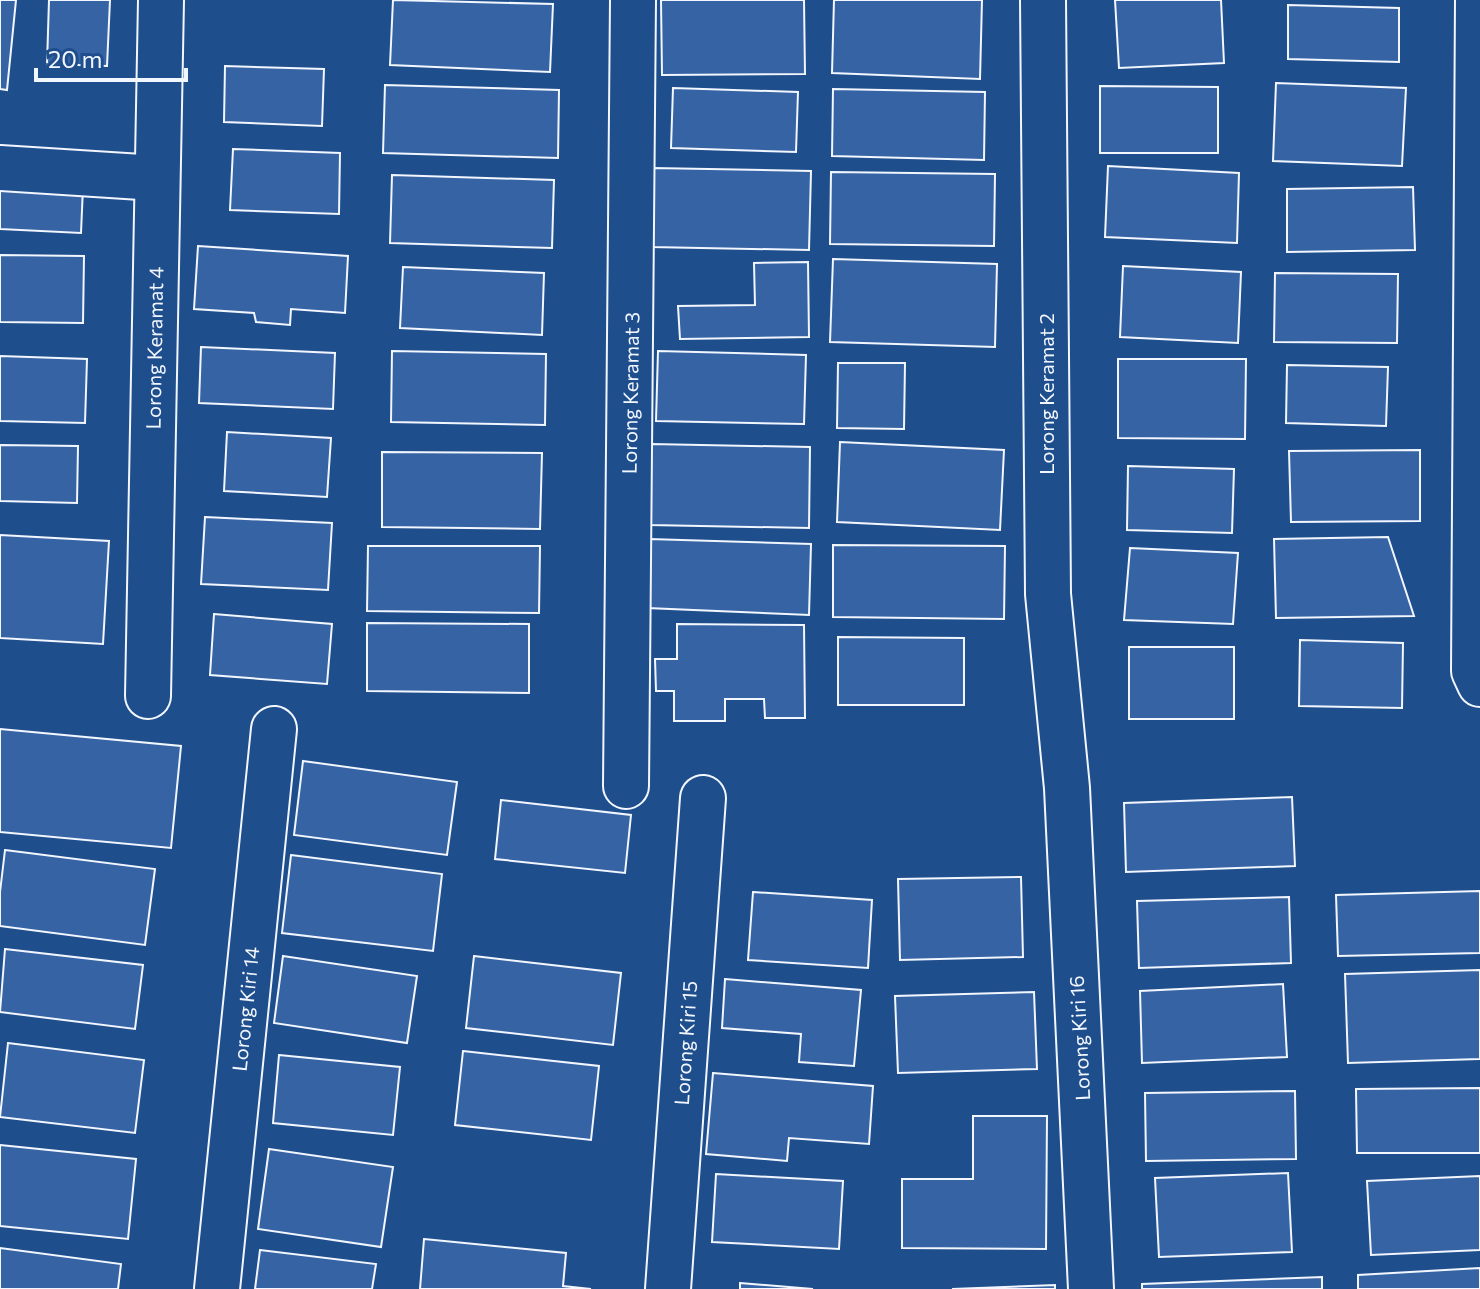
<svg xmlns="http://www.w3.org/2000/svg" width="1480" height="1289" font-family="Commissioner,sans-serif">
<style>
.building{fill:#3563a3;stroke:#f2f6ff;stroke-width:2}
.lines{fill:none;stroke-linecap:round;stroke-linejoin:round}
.minor-casing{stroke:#f2f6ff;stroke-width:48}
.minor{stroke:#1f4e8c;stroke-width:44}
.labels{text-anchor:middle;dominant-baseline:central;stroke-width:6;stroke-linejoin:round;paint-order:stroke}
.street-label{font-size:20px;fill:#f2f6ff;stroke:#1f4e8c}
</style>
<rect width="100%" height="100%" fill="#1f4e8c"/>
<g class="building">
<path d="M0 0H16L7 90 0 89Z"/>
<path d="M49 0H110L107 66 47 64Z"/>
<path d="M393 0 553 4 550 72 390 65Z"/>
<path d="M661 0H804L805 74 662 75Z"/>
<path d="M834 0H982L980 79 832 73Z"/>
<path d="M1115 0H1221L1224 63 1119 68Z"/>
<path d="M1288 5 1399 8V62L1288 59Z"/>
<path d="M225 66 324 69 322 126 224 122Z"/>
<path d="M1276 83 1406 88 1402 166 1273 161Z"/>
<path d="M385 85 559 90 558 158 383 153Z"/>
<path d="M1100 86 1218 87V153H1100Z"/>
<path d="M673 88 798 92 796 152 671 148Z"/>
<path d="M833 89 985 92 984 160 832 156Z"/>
<path d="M233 149 340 153 339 214 230 210Z"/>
<path d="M1108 166 1239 173 1237 243 1105 237Z"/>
<path d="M653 168 811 171 809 250 651 247Z"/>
<path d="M831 172 995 174 994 246 830 244Z"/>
<path d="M392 175 554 180 552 248 390 243Z"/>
<path d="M0 183 83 187 81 233 0 229Z"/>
<path d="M1413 187 1415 250 1287 252V189Z"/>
<path d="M198 246 348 256 345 313 291 309 290 325 256 322 254 313 194 309Z"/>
<path d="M0 255 84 256 83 323 0 322Z"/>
<path d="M833 259 997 264 995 347 830 342Z"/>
<path d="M808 262 809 337 680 339 678 306 755 305 754 263Z"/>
<path d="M1123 266 1241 272 1238 343 1120 337Z"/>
<path d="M403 267 544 273 542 335 400 328Z"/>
<path d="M1275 273 1398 274 1397 343 1274 342Z"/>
<path d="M201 347 335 353 333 409 199 403Z"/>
<path d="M392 351 546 354 545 425 391 422Z"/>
<path d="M658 351 806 355 804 424 656 421Z"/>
<path d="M0 356 87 359 85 423 0 421Z"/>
<path d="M1118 359H1246L1245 439 1118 438Z"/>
<path d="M838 363H905L904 429 837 428Z"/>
<path d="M1287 365 1388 367 1386 426 1286 423Z"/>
<path d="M227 432 331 438 327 497 224 491Z"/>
<path d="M840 442 1004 450 1000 530 837 522Z"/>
<path d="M651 444 810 447 809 528 650 525Z"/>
<path d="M0 445 78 446 77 503 0 501Z"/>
<path d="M1420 450V521L1291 522 1289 451Z"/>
<path d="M382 452 542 453 540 529 382 527Z"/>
<path d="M1128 466 1234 469 1232 533 1127 530Z"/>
<path d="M205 517 332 523 328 590 201 584Z"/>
<path d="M0 535 109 541 103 644 0 638Z"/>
<path d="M1388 537 1414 616 1276 618 1274 539Z"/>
<path d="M649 539 811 544 809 615 647 608Z"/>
<path d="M833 545 1005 546 1004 619 833 617Z"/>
<path d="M368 546H540L539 613 367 611Z"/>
<path d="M1130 548 1238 553 1233 624 1124 620Z"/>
<path d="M214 614 332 624 327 684 210 675Z"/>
<path d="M367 623 529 624V693L367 691Z"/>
<path d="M677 624 804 625 805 718H765L764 699H725V721H674V691H656L655 659H677Z"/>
<path d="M838 637 964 638V705H838Z"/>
<path d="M1300 640 1403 643 1402 708 1299 706Z"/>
<rect x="1129" y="647" width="105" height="72"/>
<path d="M0 729 181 746 171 848 0 832Z"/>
<path d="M303 761 457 782 447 855 294 835Z"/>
<path d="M1292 797 1295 866 1126 872 1124 803Z"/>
<path d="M501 800 631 815 625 873 495 859Z"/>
<path d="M5 850 155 869 145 945 0 926V892Z"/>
<path d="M291 855 442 874 433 951 282 933Z"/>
<path d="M1021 877 1023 957 900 960 898 879Z"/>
<path d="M1480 891V953L1338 956 1336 895Z"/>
<path d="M753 892 872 900 868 968 748 960Z"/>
<path d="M1289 897 1291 963 1139 968 1137 901Z"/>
<path d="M5 949 143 965 135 1029 0 1012Z"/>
<path d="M283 956 417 976 407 1043 274 1023Z"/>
<path d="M474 956 621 973 613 1045 466 1028Z"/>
<path d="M1480 970V1059L1348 1063 1345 974Z"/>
<path d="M725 979 861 990 854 1066 799 1062 801 1034 722 1028Z"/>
<path d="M1283 984 1287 1057 1142 1063 1140 991Z"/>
<path d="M1034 992 1037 1069 898 1073 895 996Z"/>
<path d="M8 1043 144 1060 135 1133 0 1117Z"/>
<path d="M463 1051 599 1066 591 1140 455 1125Z"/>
<path d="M279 1055 400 1067 393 1135 273 1123Z"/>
<path d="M713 1073 873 1086 869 1144 789 1138 787 1161 706 1154Z"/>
<path d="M1480 1088V1153H1357L1356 1089Z"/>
<path d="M1295 1091 1296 1159 1146 1161 1145 1093Z"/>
<path d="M973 1116H1047L1046 1249 902 1248V1179H973Z"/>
<path d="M0 1145 136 1159 128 1239 0 1226Z"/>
<path d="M269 1149 393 1167 381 1247 258 1229Z"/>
<path d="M1288 1173 1292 1252 1159 1257 1155 1178Z"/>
<path d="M716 1174 843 1181 839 1249 712 1242Z"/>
<path d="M1480 1176V1250L1371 1255 1367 1181Z"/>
<path d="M424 1239 566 1253 563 1286 591 1289H420Z"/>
<path d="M0 1248 121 1264 118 1289H0Z"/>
<path d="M260 1250 376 1264 372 1289H255Z"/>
<path d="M1480 1268V1289H1358V1275Z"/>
<path d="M1322 1277V1289H1142V1284Z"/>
<path d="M740 1283 813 1289H740Z"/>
<path d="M1055 1285V1289H952Z"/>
</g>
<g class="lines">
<defs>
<g id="minor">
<path d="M1043 0 1048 594 1067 788 1091 1289"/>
<path d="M1478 0 1474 671 1480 684"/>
<path d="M0 168 157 178"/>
<path d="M148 696 161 0"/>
<path d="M626 786 633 0"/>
<path d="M217 1289 274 729"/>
<path d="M668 1289 703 798"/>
</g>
</defs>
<use href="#minor" class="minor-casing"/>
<use href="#minor" class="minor"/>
</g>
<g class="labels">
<g class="street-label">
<text transform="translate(154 348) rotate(-89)">Lorong Keramat 4</text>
<text transform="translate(630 393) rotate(-89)">Lorong Keramat 3</text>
<text transform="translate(1046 394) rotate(-90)">Lorong Keramat 2</text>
<text transform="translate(245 1009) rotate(-84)">Lorong Kiri 14</text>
<text transform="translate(1079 1038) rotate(-93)">Lorong Kiri 16</text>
<text transform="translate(685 1043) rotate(-86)">Lorong Kiri 15</text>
</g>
</g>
<path d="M36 68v12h150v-12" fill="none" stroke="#f2f6ff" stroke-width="4"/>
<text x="48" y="68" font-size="24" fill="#f2f6ff" stroke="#1f4e8c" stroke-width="6" paint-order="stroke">20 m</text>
</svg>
